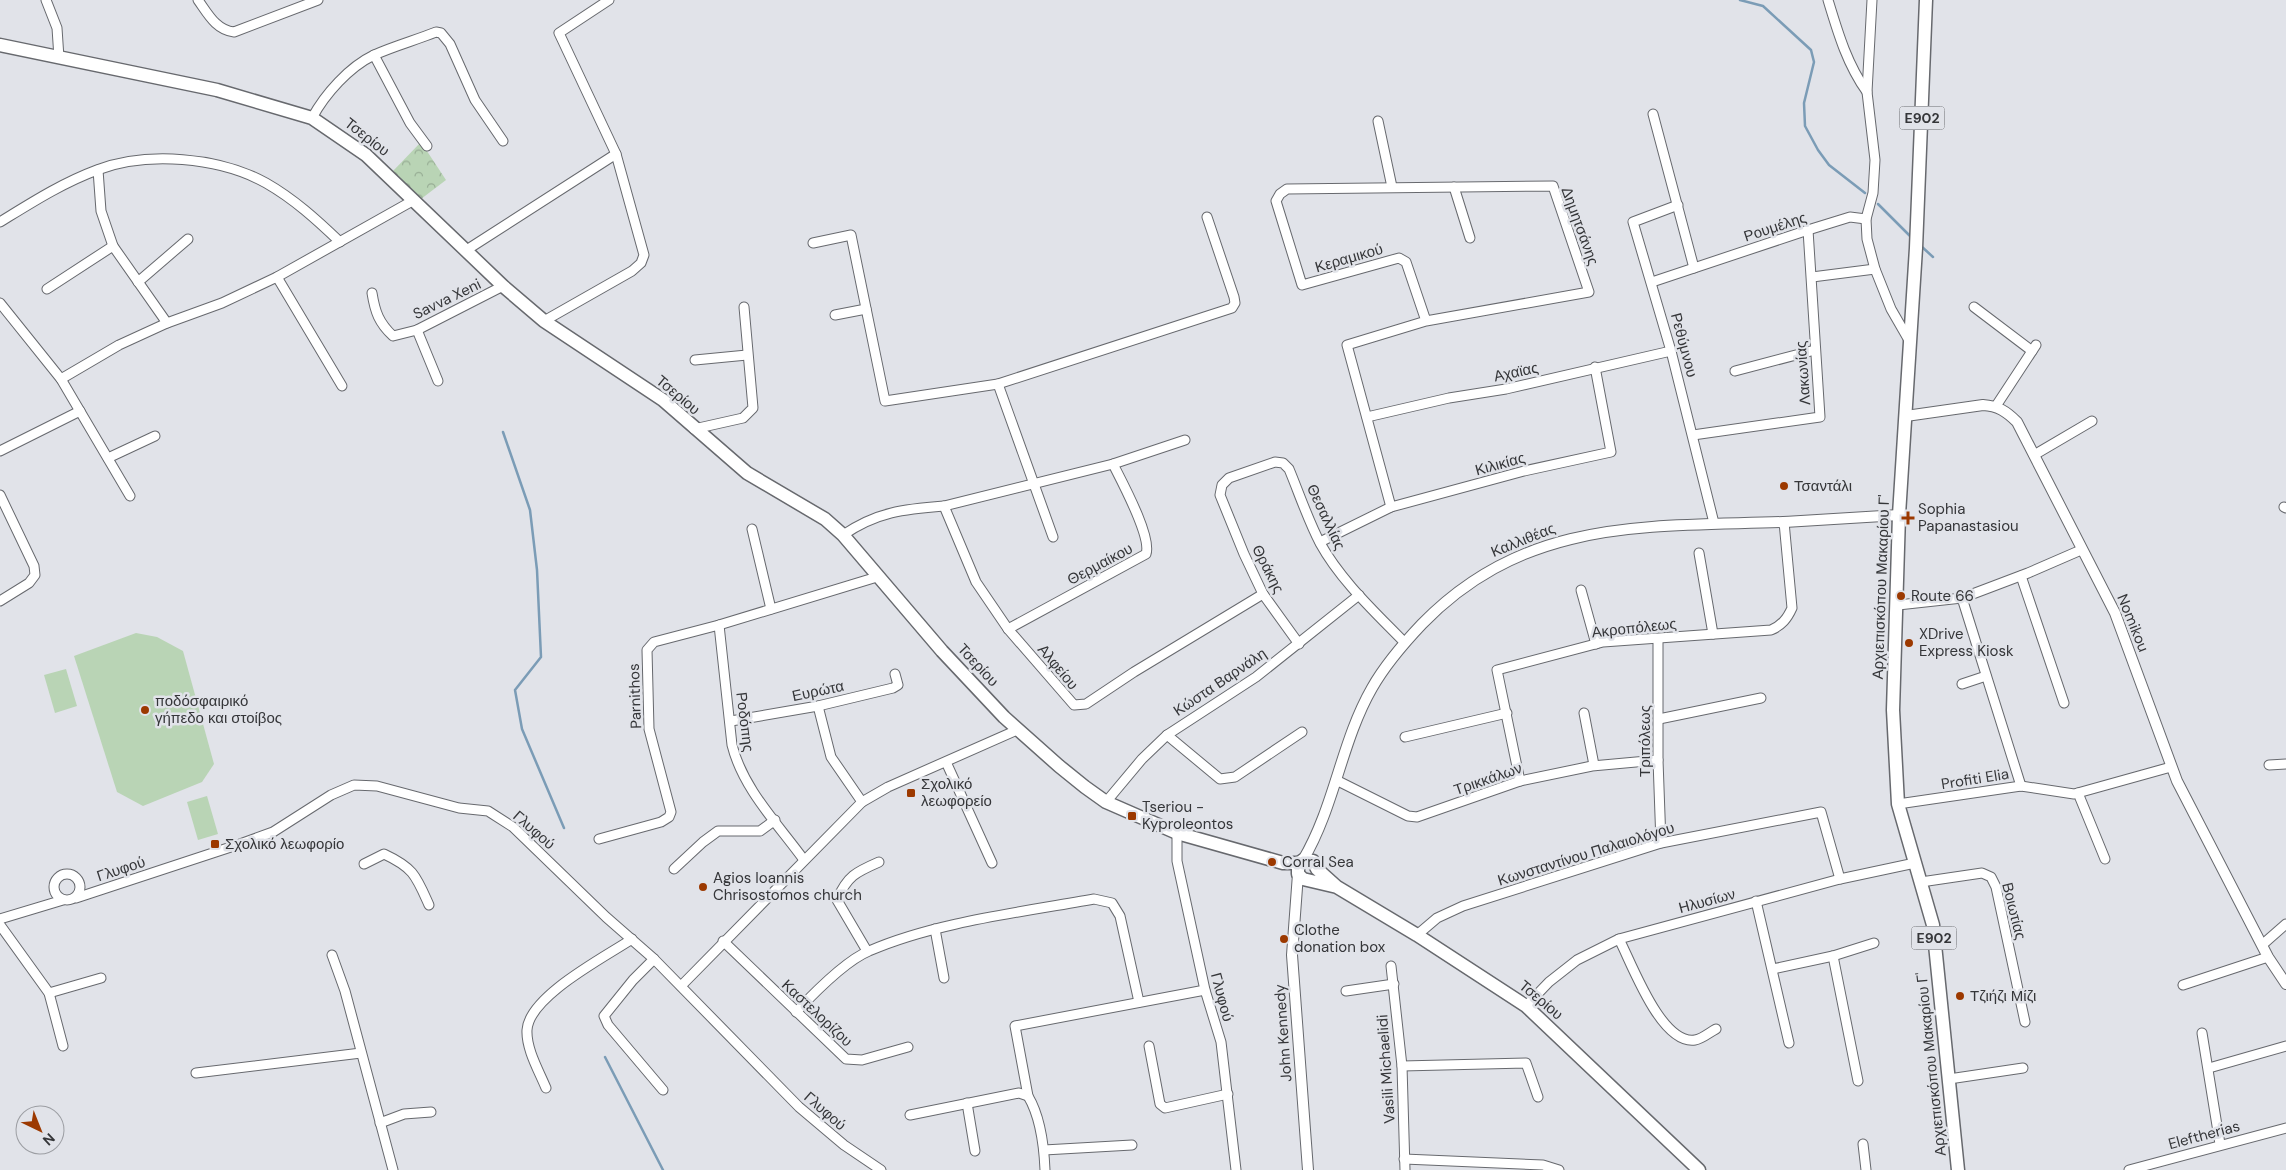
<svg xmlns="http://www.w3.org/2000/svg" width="2286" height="1170" font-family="'DM Sans',sans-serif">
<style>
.park{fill:url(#park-crowns)}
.pitch{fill:#b9d4b5}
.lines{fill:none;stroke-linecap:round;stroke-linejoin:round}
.stream{stroke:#7b9cb6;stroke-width:2.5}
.minor-casing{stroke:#67696e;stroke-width:11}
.tertiary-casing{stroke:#67696e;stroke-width:12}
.primary-casing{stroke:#67696e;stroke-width:15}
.minor{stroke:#fff;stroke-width:9}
.tertiary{stroke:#fff;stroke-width:10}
.primary{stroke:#fff;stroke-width:12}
.poi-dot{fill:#9c3900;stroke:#e1e3e9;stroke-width:2}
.labels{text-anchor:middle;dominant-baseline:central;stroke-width:5;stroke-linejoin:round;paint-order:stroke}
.shield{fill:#e1e3e9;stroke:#696a6e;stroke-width:1}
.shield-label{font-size:14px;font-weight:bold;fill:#353639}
.street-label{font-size:15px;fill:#353639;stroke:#e1e3e9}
.poi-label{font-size:15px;fill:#353639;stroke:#e1e3e9;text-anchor:start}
</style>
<defs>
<pattern id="park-crowns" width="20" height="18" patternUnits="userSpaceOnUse" patternTransform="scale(1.25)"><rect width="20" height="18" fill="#b9d4b5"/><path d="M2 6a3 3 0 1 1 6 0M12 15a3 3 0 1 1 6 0" fill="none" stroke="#97ad94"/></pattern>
</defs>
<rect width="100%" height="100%" fill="#e1e3e9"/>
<path class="park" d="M421 142 446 180 421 199 392 172Z"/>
<g class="pitch">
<path d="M136 633 157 637 183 651 214 764 202 782 143 806 117 792 74 656Z"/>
<path d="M66 669 77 706 55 713 44 675Z"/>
<path d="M207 796 218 834 198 840 187 802Z"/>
</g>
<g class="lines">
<g class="stream">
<path d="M1740 0 1763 6 1811 50 1814 62 1804 103 1805 126 1818 150 1829 165 1865 193"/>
<path d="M1878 204 1912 238"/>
<path d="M1921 246 1933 257"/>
<path d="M503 432 530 510 537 570 541 657 515 690 522 729 564 828"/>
<path d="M605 1057 663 1170"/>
</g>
<defs>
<g id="minor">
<path d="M46 0 57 28 59 58"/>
<path d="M198 0C208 14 216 30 234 32L318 0"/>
<path d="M1828 0C1838 33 1847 64 1867 92"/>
<path d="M1872 0 1867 92 1875 160 1873 193 1866 219 1867 239 1875 269 1891 309 1910 342"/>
<path d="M374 55 410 123 427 146"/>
<path d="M1653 114 1694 268"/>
<path d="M312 118C325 94 349 67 374 55 394 46 416 40 436 32L441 33 450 44 475 100 503 141"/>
<path d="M1378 121 1392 187"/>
<path d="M98 170 101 211 113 246 167 323"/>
<path d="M1454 187 1470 238"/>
<path d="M1678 205 1633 222 1671 351 1714 523"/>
<path d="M0 222C31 203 62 183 97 170 147 151 219 157 266 183 294 199 317 220 340 242"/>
<path d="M813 243 851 235 885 401 998 384 1232 308 1235 303 1234 297 1207 217"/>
<path d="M465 251 616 154"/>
<path d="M277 277 342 386"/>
<path d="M1812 277 1875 269"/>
<path d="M138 282 188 239"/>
<path d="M1652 282 1808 230 1850 217 1866 219"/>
<path d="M47 289 113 246"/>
<path d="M372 293C375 312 379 323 393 336L417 330 503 286"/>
<path d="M0 303 61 379 130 496"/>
<path d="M1974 307 2032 351"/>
<path d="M835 315 866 309"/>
<path d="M544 321 632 271 641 263 644 255 616 154 559 33 609 0"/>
<path d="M417 330 438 381"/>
<path d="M695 360 747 355"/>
<path d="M1735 371 1815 350"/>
<path d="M61 379 119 345 167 323 222 303 277 277 414 200"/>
<path d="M998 384 1053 537"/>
<path d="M1996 406 2036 345"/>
<path d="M1367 417 1449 398 1506 389 1671 351"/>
<path d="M694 429 743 418 753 408 744 307"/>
<path d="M1693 435 1820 417 1808 230"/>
<path d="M0 451 80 411"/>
<path d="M2034 455 2092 421"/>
<path d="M108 458 155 436"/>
<path d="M0 495 34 566 35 575 29 583 0 601"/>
<path d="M944 506 976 582 1008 629 1074 705 1086 704 1134 672 1263 594"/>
<path d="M1391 507 1347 345 1426 321 1589 292 1553 186 1287 189 1280 194 1276 201 1302 285 1399 258 1406 262 1426 321"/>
<path d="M2284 507 2286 508"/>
<path d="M752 529 771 609"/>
<path d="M843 535C877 512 904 509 944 506L1113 464 1185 440"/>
<path d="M1320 542 1391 507 1524 471 1611 452 1595 367"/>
<path d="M1699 553 1713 634"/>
<path d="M2021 576 2064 703"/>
<path d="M1581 590 1596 644"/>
<path d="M1962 598 2021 786"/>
<path d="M1898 605 1962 598 2028 573 2081 550"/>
<path d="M719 625 732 745C743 789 778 824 804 860"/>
<path d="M1008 629 1146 554C1152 537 1122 482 1113 464"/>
<path d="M1658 639V760L1661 843"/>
<path d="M1299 644 1263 594 1244 554 1220 495 1222 485 1229 478 1275 462 1283 463 1289 469C1299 493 1308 520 1320 543 1341 581 1375 612 1405 643"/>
<path d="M1962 684 1986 676"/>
<path d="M818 706 831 757 862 802"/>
<path d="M1584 713 1594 765"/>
<path d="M1659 719 1761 698"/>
<path d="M731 721 818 706 893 688 898 685 895 674"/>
<path d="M1167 735 1220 779 1235 777 1302 732"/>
<path d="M1405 737 1507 713"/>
<path d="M946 762 992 863"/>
<path d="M2269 765 2286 764"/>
<path d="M1336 780 1408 816 1417 817 1520 781 1592 766 1658 760"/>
<path d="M1520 781 1497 670 1603 642 1771 630C1782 625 1787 619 1792 608L1784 522"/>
<path d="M2078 793 2105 859"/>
<path d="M1106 802 1142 759 1167 735 1256 677 1359 595"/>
<path d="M1898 804 2021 786 2074 794 2171 767"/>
<path d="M1177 833V861L1205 990 1221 1042 1236 1170"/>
<path d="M599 839 661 822 669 817 671 812 649 729 647 650 654 642 719 625 877 577"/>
<path d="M364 864 384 854C414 868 416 876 429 905"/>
<path d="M674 869 703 842 718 831H760L775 820"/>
<circle cx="67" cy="887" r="13"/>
<path d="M1921 882 1982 873 1991 877 1996 887 2025 1022"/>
<path d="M76 898 240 844 273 832 331 795 354 785 377 786 459 808 488 811 513 827 606 917 654 959 799 1107 844 1145 881 1170"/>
<path d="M1756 901 1789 1043"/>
<path d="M0 919 63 900"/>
<path d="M0 925 49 993 63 1046"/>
<path d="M935 929 944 978"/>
<path d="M1417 935 1437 918 1463 906 1661 843 1821 812 1840 879"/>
<path d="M1619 939C1632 964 1661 1045 1695 1040 1702 1039 1710 1032 1716 1029"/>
<path d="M723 941 846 1059 862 1060 908 1047"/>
<path d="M2262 945 2286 924"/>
<path d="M867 951 837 900C847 876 856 872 879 862"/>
<path d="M332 955 345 991 393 1170"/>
<path d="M1833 956 1858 1081"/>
<path d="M654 959 633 980 604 1016 608 1025 663 1090"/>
<path d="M1391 966 1402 1066 1405 1170"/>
<path d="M1773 969 1833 956 1874 943"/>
<path d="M2183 985 2268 957"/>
<path d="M681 986 862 802 888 787 1017 730"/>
<path d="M1346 991 1394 984"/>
<path d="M49 993 101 978"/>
<path d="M1526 1006 1549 982 1577 960 1619 939 1840 879 1915 863"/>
<path d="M796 1012C813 994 847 960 869 951 935 922 1023 912 1094 899L1112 903 1120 916 1139 1002"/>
<path d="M2202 1033 2220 1144"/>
<path d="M1149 1046 1160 1104 1165 1108 1228 1094"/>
<path d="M1402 1066 1526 1063 1538 1097"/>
<path d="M2209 1068 2286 1046"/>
<path d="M196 1073 361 1053"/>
<path d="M1949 1079 2023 1068"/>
<path d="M546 1088C539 1071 526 1049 527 1030 529 996 605 957 632 939"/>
<path d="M967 1103 975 1151"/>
<path d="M910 1115 1019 1093 1028 1096"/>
<path d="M380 1123 404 1114 431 1112"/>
<path d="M1863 1144 1866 1170"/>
<path d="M1044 1150 1132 1145"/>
<path d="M1404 1159 1543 1165 1559 1170"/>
<path d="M1045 1170C1044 1146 1040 1116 1028 1096L1015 1026 1205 990"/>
<path d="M2129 1170 2286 1128"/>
</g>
<g id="tertiary">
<path d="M1906 416 1983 405C1998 406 2006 411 2017 422L2115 613 2177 781 2268 957 2286 984"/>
<path d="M1303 860C1335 806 1341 742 1372 688 1385 665 1404 643 1422 624 1526 517 1647 527 1783 522 1822 520 1861 517 1899 515"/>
<path d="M1298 874 1292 955 1308 1170"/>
</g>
<g id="primary">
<path d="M1926 0 1916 248 1899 515 1893 710 1898 804 1933 925 1958 1170"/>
<path d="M0 45 217 90 312 118 366 155 503 286 544 321 663 400 747 473 825 519 843 535 942 651 1004 717 1059 766 1085 787 1106 802 1177 833 1283 863H1299"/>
<path d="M1337 887 1303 879 1298 874V864L1303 860 1313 861 1317 869 1337 887 1417 935 1526 1006 1699 1170"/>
</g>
</defs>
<use href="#minor" class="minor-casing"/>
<use href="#tertiary" class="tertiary-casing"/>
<use href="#primary" class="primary-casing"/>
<use href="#minor" class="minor"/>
<use href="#tertiary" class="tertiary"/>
<use href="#primary" class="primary"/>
</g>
<g class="poi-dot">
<circle cx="1784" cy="486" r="5"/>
<path d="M1905.5 510.5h5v5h5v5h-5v5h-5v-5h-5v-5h5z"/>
<circle cx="1901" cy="596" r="5"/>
<circle cx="1909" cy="643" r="5"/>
<circle cx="145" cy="710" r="5"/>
<rect x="906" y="788" width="10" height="10" rx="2.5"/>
<rect x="1127" y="811" width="10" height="10" rx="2.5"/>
<rect x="210" y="839" width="10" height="10" rx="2.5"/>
<circle cx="1272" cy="862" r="5"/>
<circle cx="703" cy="887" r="5"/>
<circle cx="1284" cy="939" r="5"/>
<circle cx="1960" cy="996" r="5"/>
</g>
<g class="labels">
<g class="shield">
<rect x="1899.5" y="106.5" width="45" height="23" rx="4"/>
<rect x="1911.5" y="926.5" width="45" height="23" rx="4"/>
</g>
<g class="shield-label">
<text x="1922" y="118">E902</text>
<text x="1934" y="938">E902</text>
</g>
<g class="street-label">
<text transform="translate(367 137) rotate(38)">Τσερίου</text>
<text transform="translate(1580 226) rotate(70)">Δημητσάνης</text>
<text transform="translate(1775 227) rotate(-18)">Ρουμέλης</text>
<text transform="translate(1349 258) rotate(-16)">Κεραμικού</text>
<text transform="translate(447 299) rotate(-26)">Savva Xeni</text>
<text transform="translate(1684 345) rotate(75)">Ρεθύμνου</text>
<text transform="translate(1516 372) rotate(-12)">Αχαϊας</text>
<text transform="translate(1803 373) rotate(-94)">Λακωνίας</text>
<text transform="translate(678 395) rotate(40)">Τσερίου</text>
<text transform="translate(1500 464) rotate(-15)">Κιλικίας</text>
<text transform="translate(1326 517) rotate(65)">Θεσαλλίας</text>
<text transform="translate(1523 540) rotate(-22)">Καλλιθέας</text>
<text transform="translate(1100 564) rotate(-28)">Θερμαίκου</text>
<text transform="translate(1268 569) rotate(63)">Θράκης</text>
<text transform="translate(1881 587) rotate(-88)">Αρχιεπισκόπου Μακαρίου Γ'</text>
<text transform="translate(2133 623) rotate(68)">Nomikou</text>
<text transform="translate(1634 628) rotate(-6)">Ακροπόλεως</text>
<text transform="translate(978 665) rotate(47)">Τσερίου</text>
<text transform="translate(1058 667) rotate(50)">Αλφείου</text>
<text transform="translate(1220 682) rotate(-34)">Κώστα Βαρνάλη</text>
<text transform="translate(818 691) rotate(-12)">Ευρώτα</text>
<text transform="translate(635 696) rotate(-92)">Parnithos</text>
<text transform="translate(745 722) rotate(83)">Ροδόπης</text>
<text transform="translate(1645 741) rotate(-90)">Τριπόλεως</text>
<text transform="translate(1488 779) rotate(-19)">Τρικκάλων</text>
<text transform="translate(1975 779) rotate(-9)">Profiti Elia</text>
<text transform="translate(534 830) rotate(41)">Γλυφού</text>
<text transform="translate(1586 854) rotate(-17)">Κωνσταντίνου Παλαιολόγου</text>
<text transform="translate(121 869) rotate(-18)">Γλυφού</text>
<text transform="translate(1707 901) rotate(-15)">Ηλυσίων</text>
<text transform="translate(2014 911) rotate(76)">Βοιωτίας</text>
<text transform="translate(1222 997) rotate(75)">Γλυφού</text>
<text transform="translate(1541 1000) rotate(40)">Τσερίου</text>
<text transform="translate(817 1013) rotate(43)">Καστελορίζου</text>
<text transform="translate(1283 1033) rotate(-94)">John Kennedy</text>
<text transform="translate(1931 1064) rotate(-96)">Αρχιεπισκόπου Μακαρίου Γ'</text>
<text transform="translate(1386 1069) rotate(-94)">Vasili Michaelidi</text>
<text transform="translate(825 1111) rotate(41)">Γλυφού</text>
<text transform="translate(2204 1135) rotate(-15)">Eleftherias</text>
</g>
<g class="poi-label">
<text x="1794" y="486">Τσαντάλι</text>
<text x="1918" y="509">Sophia<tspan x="1918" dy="17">Papanastasiou</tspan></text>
<text x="1911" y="596">Route 66</text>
<text x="1919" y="634">XDrive<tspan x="1919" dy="17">Express Kiosk</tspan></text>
<text x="155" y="701">ποδόσφαιρικό<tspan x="155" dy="17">γήπεδο και στοίβος</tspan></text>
<text x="921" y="784">Σχολικό<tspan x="921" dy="17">λεωφορείο</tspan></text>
<text x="1142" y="807">Tseriou -<tspan x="1142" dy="17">Kyproleontos</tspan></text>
<text x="225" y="844">Σχολικό λεωφορίο</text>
<text x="1282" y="862">Corral Sea</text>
<text x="713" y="878">Agios Ioannis<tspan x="713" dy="17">Chrisostomos church</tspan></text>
<text x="1294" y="930">Clothe<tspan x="1294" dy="17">donation box</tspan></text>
<text x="1970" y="996">Τζιήζι Μίζι</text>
</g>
</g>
<g transform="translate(40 1130) rotate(137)"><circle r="24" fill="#e1e3e9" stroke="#9c9ea3"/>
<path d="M0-4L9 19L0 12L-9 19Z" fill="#9c3900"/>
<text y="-8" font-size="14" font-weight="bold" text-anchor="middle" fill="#353639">N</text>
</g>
</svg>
